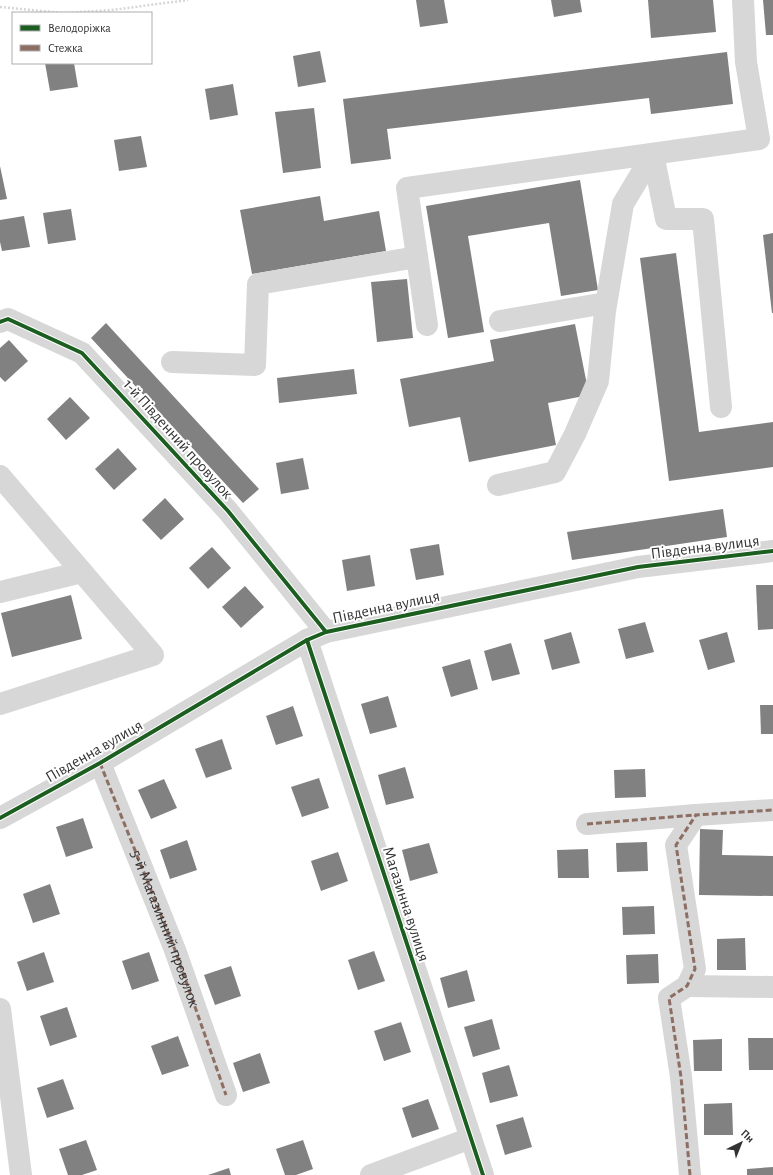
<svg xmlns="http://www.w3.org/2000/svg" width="773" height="1175" font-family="'Alegreya Sans',sans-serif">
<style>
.building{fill:#818181}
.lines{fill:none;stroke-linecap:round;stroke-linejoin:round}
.path{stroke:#d6d6d6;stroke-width:2.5;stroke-dasharray:2 2;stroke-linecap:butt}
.minor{stroke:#d7d7d7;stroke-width:22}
.quiet{stroke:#8d6e63;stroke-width:3;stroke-dasharray:6 3;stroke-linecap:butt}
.cycleway-casing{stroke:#fff;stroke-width:6}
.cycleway{stroke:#1b5e20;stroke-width:4}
.labels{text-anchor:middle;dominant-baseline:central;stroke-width:4;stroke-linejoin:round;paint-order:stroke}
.street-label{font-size:16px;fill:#333;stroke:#fff}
</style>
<rect width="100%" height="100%" fill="#fff"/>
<g class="building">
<path d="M416 0H444L448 23 420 27Z"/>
<path d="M551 0H580L582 12 554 17Z"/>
<path d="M648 0H713L716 32 651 38Z"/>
<path d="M763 0H773V35H766Z"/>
<path d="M320 51 326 82 298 87 293 56Z"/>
<path d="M727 52 733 104 651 114 649 98 387 129 391 159 351 164 343 99Z"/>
<path d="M45 63H74L78 87 50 91Z"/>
<path d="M233 84 238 115 210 120 205 89Z"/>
<path d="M314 108 321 168 283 173 275 112Z"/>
<path d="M141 136 147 167 119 171 114 140Z"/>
<path d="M0 166 7 199 0 200Z"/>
<path d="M580 180 598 290 561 296 549 223 468 236 484 332 448 338 426 206Z"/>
<path d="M320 196 324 221 379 211 386 251 252 274 240 210Z"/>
<path d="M71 209 76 240 48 244 43 213Z"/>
<path d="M24 216 30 247 2 251 0 242V220Z"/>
<path d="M773 233V313H772L763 235Z"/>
<path d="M676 253 699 432 773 422V467L669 481 640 258Z"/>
<path d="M407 279 413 338 377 342 371 282Z"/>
<path d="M106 323 259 489 243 503 91 338Z"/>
<path d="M575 324 589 395 548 403 556 445 469 462 460 417 409 427 400 379 494 361 490 340Z"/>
<path d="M9 340 28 361 5 382 0 377V348Z"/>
<path d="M354 369 357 394 279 403 277 378Z"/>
<path d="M70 397 90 418 66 440 47 419Z"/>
<path d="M118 448 137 469 114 490 95 469Z"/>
<path d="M303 458 309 489 281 494 276 463Z"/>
<path d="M165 498 184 519 161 540 142 520Z"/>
<path d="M723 509 727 537 572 560 567 532Z"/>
<path d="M439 544 444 575 416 580 410 549Z"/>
<path d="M212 547 231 568 208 589 189 568Z"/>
<path d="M370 555 375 586 347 591 342 560Z"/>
<path d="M756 585H773V629L758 630Z"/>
<path d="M245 586 264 607 241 628 222 607Z"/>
<path d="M71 595 82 639 12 657 1 613Z"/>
<path d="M645 622 654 652 626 659 618 629Z"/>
<path d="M571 632 580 663 552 670 544 640Z"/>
<path d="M727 632 735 662 708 670 699 640Z"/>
<path d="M511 643 520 674 492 681 484 651Z"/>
<path d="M470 659 478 689 451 697 442 667Z"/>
<path d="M388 696 397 727 370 734 361 704Z"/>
<path d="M760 705H773V734H761Z"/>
<path d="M293 706 303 736 276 745 266 716Z"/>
<path d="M222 739 232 769 206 778 195 749Z"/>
<path d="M405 767 414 798 386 805 378 775Z"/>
<path d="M645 769 646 797 615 798 614 770Z"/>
<path d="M319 778 329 808 302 817 291 787Z"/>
<path d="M164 779 177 808 151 819 138 790Z"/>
<path d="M83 818 93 848 66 857 56 827Z"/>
<path d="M700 829 723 830 722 855 773 856V896L699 895Z"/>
<path d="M187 840 197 870 170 879 160 850Z"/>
<path d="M647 842 648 871 617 872 616 843Z"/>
<path d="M429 843 438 873 410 881 402 850Z"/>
<path d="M588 849 589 878H558L557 850Z"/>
<path d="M338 852 348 881 321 891 311 861Z"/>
<path d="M50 884 60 914 33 923 23 894Z"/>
<path d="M654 906 655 934 623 935 622 907Z"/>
<path d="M745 938 746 970H717V939Z"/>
<path d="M374 951 385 981 358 990 348 960Z"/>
<path d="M44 952 54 982 27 991 17 962Z"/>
<path d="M149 952 159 981 132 990 122 961Z"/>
<path d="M658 954 659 983 627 984 626 955Z"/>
<path d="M231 966 241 996 215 1005 204 975Z"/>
<path d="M467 970 475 1001 448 1008 440 978Z"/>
<path d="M67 1007 77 1037 50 1046 40 1016Z"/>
<path d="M492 1019 500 1049 473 1057 464 1027Z"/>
<path d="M401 1022 411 1052 384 1061 374 1031Z"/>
<path d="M178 1036 189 1066 162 1075 151 1046Z"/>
<path d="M748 1038H773V1070H749Z"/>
<path d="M722 1039V1071H694L693 1040Z"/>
<path d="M260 1053 270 1083 243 1092 233 1063Z"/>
<path d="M509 1065 518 1096 490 1103 482 1073Z"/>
<path d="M63 1079 74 1109 47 1118 37 1088Z"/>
<path d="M428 1099 439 1129 412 1138 402 1108Z"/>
<path d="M732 1103 733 1135H704V1104Z"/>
<path d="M523 1117 532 1147 505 1155 496 1125Z"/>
<path d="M86 1140 97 1170 82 1175H68L59 1149Z"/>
<path d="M303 1140 313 1169 296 1175H285L276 1149Z"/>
<path d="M773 1167V1175H747V1169Z"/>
<path d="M229 1168 231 1175H208Z"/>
</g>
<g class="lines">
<path class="path" d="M0 7 63 13 112 10 188 0"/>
<g class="minor">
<path d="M653 154 666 219H703L721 407"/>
<path d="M500 321 606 303"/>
<path d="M0 322 8 319 82 353 228 511 326 632"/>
<path d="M427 325 407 188 759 139 746 62 743 0"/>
<path d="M172 362 255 365 258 284 417 257"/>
<path d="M0 476 153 655 0 704"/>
<path d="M498 485 555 472 575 434 598 381 605 311 623 204 653 154"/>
<path d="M0 592 82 572"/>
<path d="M307 640 483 1175"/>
<path d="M100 763 175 950 226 1095"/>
<path d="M0 818 100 763 307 640 326 632 638 567 773 551"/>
<path d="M587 824 696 815"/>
<path d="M687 986 773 987"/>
<path d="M0 1009 21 1175"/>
<path d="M371 1175 471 1138"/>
<path d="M690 1175 681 1077 669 998 687 986 695 969 676 845 696 815 773 810"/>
</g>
<g class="quiet">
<path id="s1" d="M100 763 175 950 226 1095"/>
<path d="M587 824 696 815"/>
<path d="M690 1175 681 1077 669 998 687 986 695 969 676 845 696 815 773 810"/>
</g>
<defs>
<g id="cycleway">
<path d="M0 322 8 319 82 353 228 511 326 632"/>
<path d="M307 640 483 1175"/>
<path d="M0 818 100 763 307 640 326 632 638 567 773 551"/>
</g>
</defs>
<use href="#cycleway" class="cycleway-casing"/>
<use href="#cycleway" class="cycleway"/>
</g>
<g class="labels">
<g class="street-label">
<text transform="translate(178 439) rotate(48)">1-й Південний провулок</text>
<text transform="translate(705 547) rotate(-7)">Південна вулиця</text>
<text transform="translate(386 607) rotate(-12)">Південна вулиця</text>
<text transform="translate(94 751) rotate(-30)">Південна вулиця</text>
<text transform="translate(406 904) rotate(72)">Магазинна вулиця</text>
<text stroke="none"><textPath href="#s1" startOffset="178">5-й Магазинний провулок</textPath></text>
</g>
</g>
<rect x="12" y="12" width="140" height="52" fill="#ffffff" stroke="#adadad"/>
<rect x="20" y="25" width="20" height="6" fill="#1b5e20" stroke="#adadad"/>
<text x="48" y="32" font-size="12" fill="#333333">Велодоріжка</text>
<rect x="20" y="45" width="20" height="6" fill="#8d6e63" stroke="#adadad"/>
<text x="48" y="52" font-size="12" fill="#333333">Стежка</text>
<g transform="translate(741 1143) rotate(43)" stroke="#ffffff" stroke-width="3" paint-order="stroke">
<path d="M0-3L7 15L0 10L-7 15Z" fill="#333333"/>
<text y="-6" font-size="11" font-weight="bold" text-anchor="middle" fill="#333333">Пн</text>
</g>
</svg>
